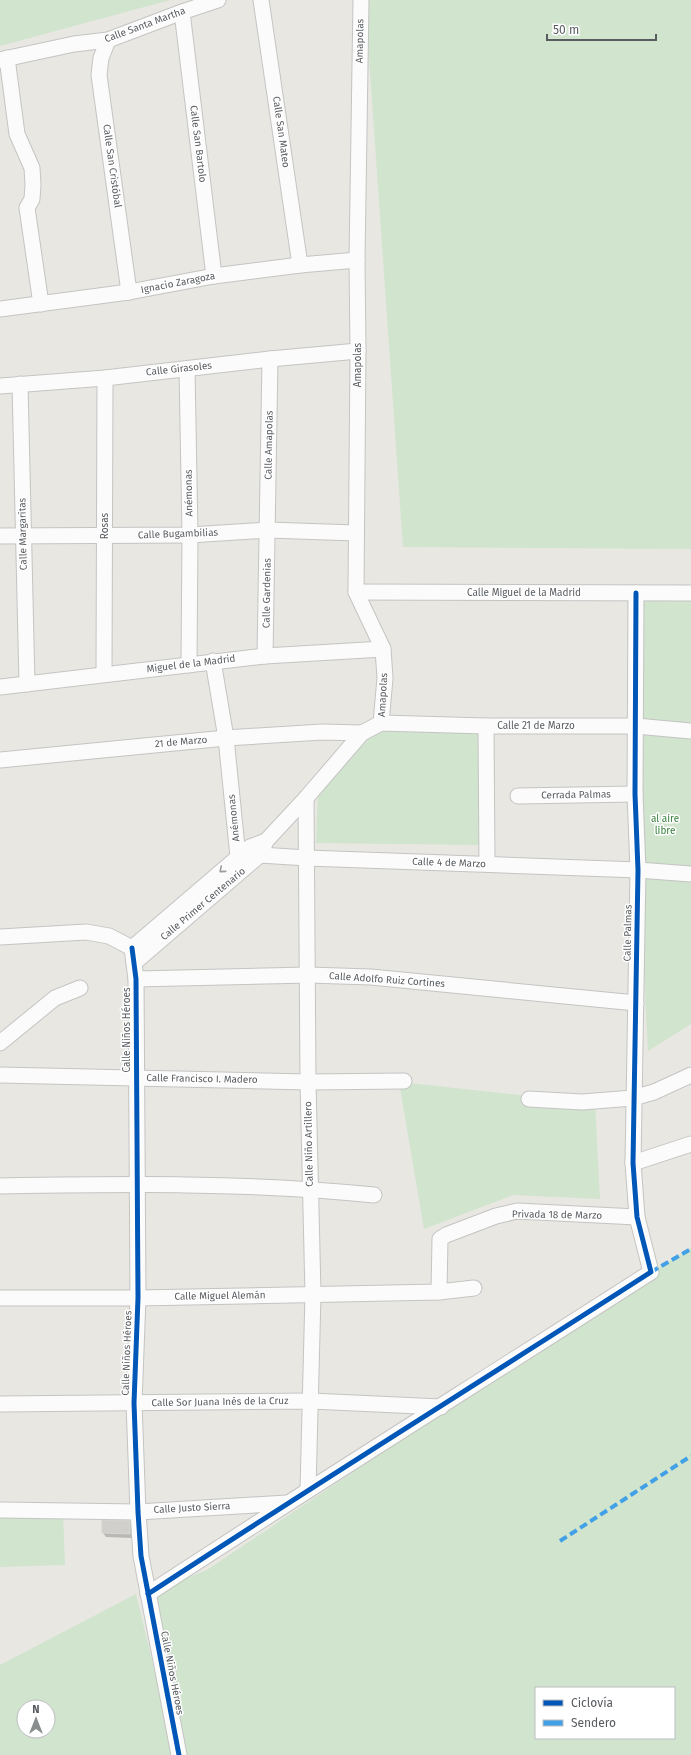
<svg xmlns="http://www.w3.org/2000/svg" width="691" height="1755" font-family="'Fira Sans',sans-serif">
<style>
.green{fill:#d0e4ce;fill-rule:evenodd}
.shadow{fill:#0003}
.building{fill:#d0cfcc;stroke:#d7d6d2}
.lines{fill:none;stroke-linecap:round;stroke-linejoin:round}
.minor-casing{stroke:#c4c4c3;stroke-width:17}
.minor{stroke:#fcfbfb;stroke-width:15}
.quiet{stroke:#42a1e6;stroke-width:4;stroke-dasharray:8 4;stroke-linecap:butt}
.cycleway-casing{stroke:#fff;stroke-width:8}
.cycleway{stroke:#0057b8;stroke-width:5}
.oneway{stroke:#9a9c9e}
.labels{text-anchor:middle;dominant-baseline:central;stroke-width:3;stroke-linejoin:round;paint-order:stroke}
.street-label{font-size:10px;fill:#585c60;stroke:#fff}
.park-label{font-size:10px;fill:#37803c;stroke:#fff}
</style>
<rect width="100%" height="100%" fill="#e8e7e2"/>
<g class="green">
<path d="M0 0H170L0 46Z"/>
<path d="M365 0H691V549L403 547Z"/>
<path d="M691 598V1024L648 1051 638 855 642 599Z"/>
<path d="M485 725 484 845 316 843 318 792 380 727Z"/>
<path d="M399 1082 595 1103 600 1199 513 1195 424 1229Z"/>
<path d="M691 1248V1755H179L148 1594 207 1570 651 1272ZM536 1688H674V1738H536Z"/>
<path d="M63 1512 65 1565 0 1567V1514Z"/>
<path d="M136 1594 175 1755H0V1665ZM24 1707H48V1731H24Z"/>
</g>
<path class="shadow" d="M129 1522 132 1526V1538L106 1537 103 1533Z"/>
<path class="building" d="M102 1520 130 1521V1534L102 1533Z"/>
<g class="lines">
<defs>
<g id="minor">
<path d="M261 0 300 265"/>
<path d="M361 0 357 260 358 351 356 592 383 649 385 678 381 723"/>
<path d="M182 12 214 276"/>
<path d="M108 40 101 58 99 75 129 292"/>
<path d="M7 58 17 134 32 168 33 185 32 199 27 208 41 304"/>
<path d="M0 60 74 44 108 40 182 12 218 0"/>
<path d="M0 309 129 292 214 276 300 265 357 260"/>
<path d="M187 369 190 535 189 665"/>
<path d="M20 384 27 684"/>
<path d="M0 386 105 378 270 359 358 351"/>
<path d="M0 536 190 535 268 530 356 533"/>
<path d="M356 592 691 593"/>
<path d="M265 656 270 359"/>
<path d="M213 661 226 738 238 857"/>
<path d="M104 674 105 378"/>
<path d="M0 687 265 656 383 649"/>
<path d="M486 726 487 864"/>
<path d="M0 760 226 738 322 732 362 733"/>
<path d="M518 796 635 794"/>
<path d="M306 798 308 1082 313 1294 308 1490"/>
<path d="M260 855 307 858 638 870 691 874"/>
<path d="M0 937 86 932 109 936 132 948"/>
<path d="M132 948 136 979 138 1298 134 1403 138 1512 141 1556 179 1755"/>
<path d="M132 948 250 847 266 841"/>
<path d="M134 963 260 855 266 841 306 798 362 733 381 723 486 726H636L691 731"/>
<path d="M136 979 308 975 371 977 636 1003"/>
<path d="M0 1043 55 998 80 988"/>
<path d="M0 1075 308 1082 404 1081"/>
<path d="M529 1099 582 1102 633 1098 654 1092 691 1075"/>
<path d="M633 1163 691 1144"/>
<path d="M0 1186C125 1184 249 1182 374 1195"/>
<path d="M439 1292 440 1239 446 1235 496 1216 517 1211 637 1217"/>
<path d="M0 1298H138L439 1292 474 1288"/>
<path d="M0 1404 311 1401 441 1407"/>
<path d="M0 1510 138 1512 287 1503"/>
<path d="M148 1594C314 1485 483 1380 651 1272L637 1217 633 1163 638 870 635 794 636 593"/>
</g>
</defs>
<use href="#minor" class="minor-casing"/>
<use href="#minor" class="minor"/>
<g class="quiet">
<path d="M651 1272 691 1249"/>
<path d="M560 1541 691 1456"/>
</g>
<defs>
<g id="cycleway">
<path d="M132 948 136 979 138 1298 134 1403 138 1512 141 1556 179 1755"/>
<path d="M148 1594C314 1485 483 1380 651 1272L637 1217 633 1163 638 870 635 794 636 593"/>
</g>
</defs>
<use href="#cycleway" class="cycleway-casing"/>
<use href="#cycleway" class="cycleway"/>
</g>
<defs><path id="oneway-chevron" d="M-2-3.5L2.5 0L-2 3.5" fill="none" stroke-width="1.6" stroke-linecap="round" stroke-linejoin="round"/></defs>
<use class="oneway" href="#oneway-chevron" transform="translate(222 870) rotate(139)"/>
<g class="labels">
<g class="street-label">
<text transform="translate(145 25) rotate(-20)">Calle Santa Martha</text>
<text transform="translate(360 41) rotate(-89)">Amapolas</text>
<text transform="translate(281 132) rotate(82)">Calle San Mateo</text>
<text transform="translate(198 144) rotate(83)">Calle San Bartolo</text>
<text transform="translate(112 166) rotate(82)">Calle San Cristóbal</text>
<text transform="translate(178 283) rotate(-11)">Ignacio Zaragoza</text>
<text transform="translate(358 365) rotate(-90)">Amapolas</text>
<text transform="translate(179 369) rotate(-6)">Calle Girasoles</text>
<text transform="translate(269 445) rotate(-89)">Calle Amapolas</text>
<text transform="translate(189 493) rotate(-91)">Anémonas</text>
<text transform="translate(105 526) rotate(-90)">Rosas</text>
<text transform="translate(23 534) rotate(-91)">Calle Margaritas</text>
<text transform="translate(178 534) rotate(-2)">Calle Bugambilias</text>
<text transform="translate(267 593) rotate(-89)">Calle Gardenias</text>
<text x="524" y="593">Calle Miguel de la Madrid</text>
<text transform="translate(191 664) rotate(-7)">Miguel de la Madrid</text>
<text transform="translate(383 695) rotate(-87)">Amapolas</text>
<text x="536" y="726">Calle 21 de Marzo</text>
<text transform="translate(181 742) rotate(-5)">21 de Marzo</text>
<text transform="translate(576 795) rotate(-1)">Cerrada Palmas</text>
<text transform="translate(234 818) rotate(-96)">Anémonas</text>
<text transform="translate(449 863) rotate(2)">Calle 4 de Marzo</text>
<text transform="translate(203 904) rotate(-40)">Calle Primer Centenario</text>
<text transform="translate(628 933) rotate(-89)">Calle Palmas</text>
<text transform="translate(387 980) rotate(4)">Calle Adolfo Ruiz Cortines</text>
<text transform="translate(127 1030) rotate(-90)">Calle Niños Héroes</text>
<text transform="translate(202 1079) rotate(1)">Calle Francisco I. Madero</text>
<text transform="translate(309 1144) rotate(-91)">Calle Niño Artillero</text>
<text transform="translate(557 1215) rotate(1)">Privada 18 de Marzo</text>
<text transform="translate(220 1296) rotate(-1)">Calle Miguel Alemán</text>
<text transform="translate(127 1353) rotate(-88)">Calle Niños Héroes</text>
<text transform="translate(220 1402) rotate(-1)">Calle Sor Juana Inés de la Cruz</text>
<text transform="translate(192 1508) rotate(-3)">Calle Justo Sierra</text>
<text transform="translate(172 1673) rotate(79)">Calle Niños Héroes</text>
</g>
<g class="park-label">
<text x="665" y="819">al aire<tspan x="665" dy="12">libre</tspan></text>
</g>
</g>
<rect x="535" y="1687" width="140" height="52" fill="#ffffff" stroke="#bcbebf"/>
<rect x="543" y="1700" width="20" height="6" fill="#0057b8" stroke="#bcbebf"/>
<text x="571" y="1707" font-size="12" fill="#585c60">Ciclovía</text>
<rect x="543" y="1720" width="20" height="6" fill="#42a1e6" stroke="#bcbebf"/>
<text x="571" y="1727" font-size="12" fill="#585c60">Sendero</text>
<g transform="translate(36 1719)"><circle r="19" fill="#ffffff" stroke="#bcbebf"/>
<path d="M0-3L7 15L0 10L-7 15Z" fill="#8a8d8e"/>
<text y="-6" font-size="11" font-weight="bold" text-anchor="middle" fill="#585c60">N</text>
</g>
<path d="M547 34v6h109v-6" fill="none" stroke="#585c60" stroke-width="2"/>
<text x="553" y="34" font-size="12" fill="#585c60" stroke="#ffffff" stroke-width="3" paint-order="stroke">50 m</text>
</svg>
